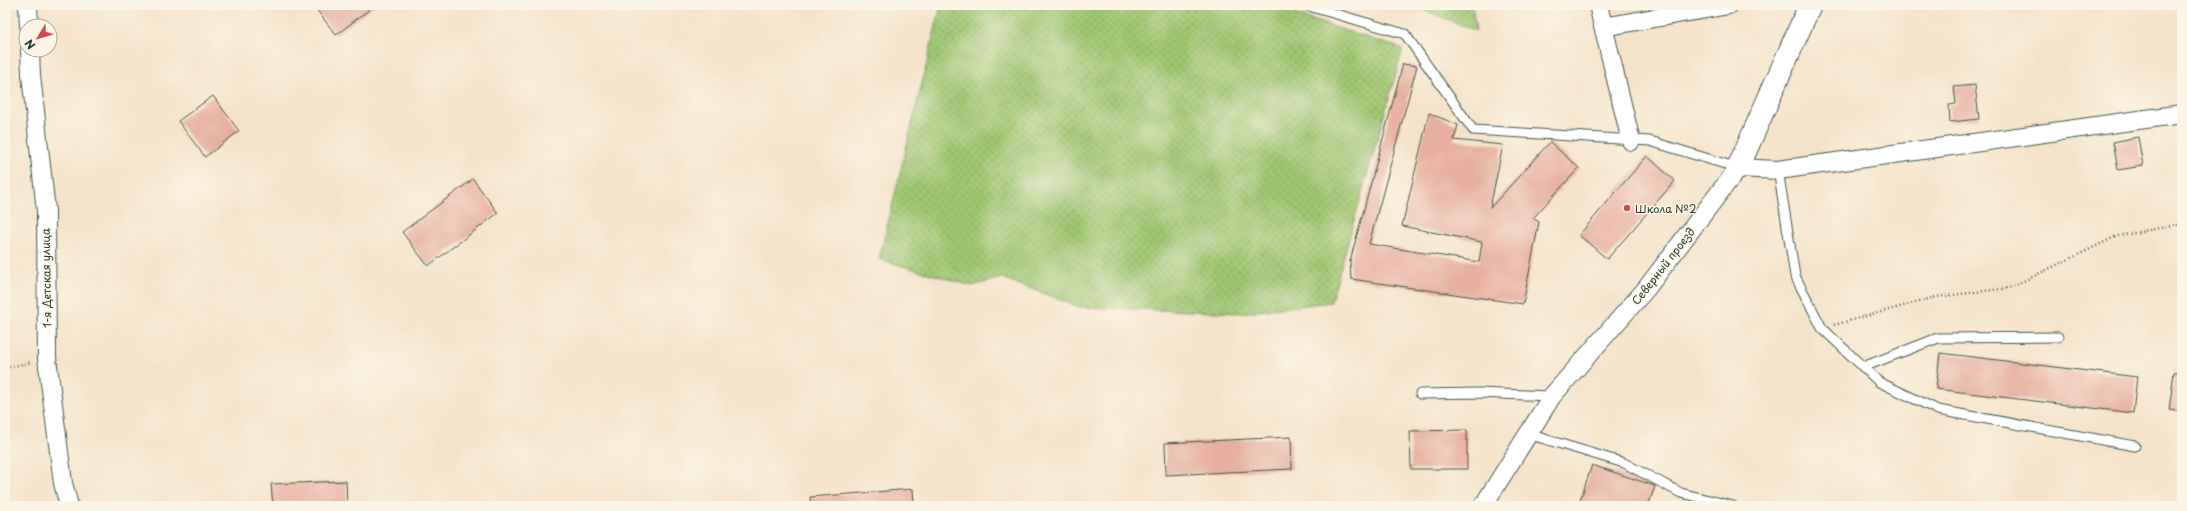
<svg xmlns="http://www.w3.org/2000/svg" width="2187" height="511" font-family="'Playpen Sans',sans-serif">
<style>
.grass{fill:url(#grass-dots);stroke:#5e8252}
.building{fill:#e7af9d}
.lines{fill:none;stroke-linecap:round;stroke-linejoin:round}
.service-casing{stroke:#3f564a;stroke-width:11}
.minor-casing{stroke:#3f564a;stroke-width:20}
.tertiary-casing{stroke:#3f564a;stroke-width:24}
.path{stroke:#3f564a;stroke-width:2.5;stroke-dasharray:1 3;stroke-linecap:butt}
.service{stroke:#fff;stroke-width:9}
.minor{stroke:#fff;stroke-width:18}
.tertiary{stroke:#fff;stroke-width:22}
.poi-dot{fill:#d1495b;stroke:#fcf5e5;stroke-width:1.5}
.labels{text-anchor:middle;dominant-baseline:central;stroke-width:3;stroke-linejoin:round;paint-order:stroke}
.poi-label{font-size:11px;fill:#1f3d34;stroke:#fcf5e5;text-anchor:start}
.street-label{font-size:11px;fill:#1f3d34;stroke:#fcf5e5}
</style>
<defs>
<pattern id="grass-dots" width="8" height="8" patternUnits="userSpaceOnUse"><rect width="8" height="8" fill="#9ec671"/><path d="M2 2h.1M6 6h.1" fill="none" stroke="#80a25e" stroke-width="1.8" stroke-linecap="round"/></pattern>
</defs>
<rect width="100%" height="100%" fill="#fcf5e5"/>
<filter id="ink" filterUnits="userSpaceOnUse"><feTurbulence type="fractalNoise" baseFrequency=".025" numOctaves="2"/><feDisplacementMap in="SourceGraphic" scale="8" xChannelSelector="R" yChannelSelector="G"/><feConvolveMatrix kernelMatrix="1 2 1 2 8 2 1 2 1" color-interpolation-filters="sRGB"/></filter>
<filter id="wash" filterUnits="userSpaceOnUse"><feTurbulence type="fractalNoise" baseFrequency=".012" numOctaves="4" result="noise"/><feDisplacementMap in="SourceGraphic" scale="16" xChannelSelector="R" yChannelSelector="G"/><feGaussianBlur stdDeviation="0.9" result="paint"/><feColorMatrix in="noise" values="0 0 0 0 0 0 0 0 0 0 0 0 0 0 0 0 0 1.4 0 .05"/><feComposite in="paint" operator="in"/></filter>
<g filter="url(#wash)">
<rect width="100%" height="100%" fill="#f5e3c9"/>
<g class="grass">
<path d="M941 5H1266L1403 49 1331 302 1241 313 1079 307 1002 278 972 286 879 259Z"/>
<path d="M1411 5H1472L1476 31Z"/>
</g>
<g id="blocks">
<g class="building">
<path d="M313 5H375L336 35Z"/>
<path d="M1403 64 1417 66 1369 244 1479 262 1482 242 1402 226 1429 113 1458 125 1454 140 1503 145 1490 208 1550 142 1579 168 1533 218 1539 222 1523 304 1351 279 1350 261Z"/>
<path d="M1975 85 1979 119 1950 122 1949 105 1956 104 1954 87Z"/>
<path d="M213 96 239 131 205 157 178 121Z"/>
<path d="M2138 137 2143 166 2118 170 2113 142Z"/>
<path d="M1647 156 1675 181 1607 259 1579 235Z"/>
<path d="M473 179 498 213 428 266 402 232Z"/>
<path d="M1940 353 2137 377 2133 413 1936 389Z"/>
<path d="M2174 372H2182V412L2169 410Z"/>
<path d="M1467 430V469H1411L1410 431Z"/>
<path d="M1291 437 1292 469 1166 475 1165 443Z"/>
<path d="M1592 465 1655 486 1648 506H1578Z"/>
<path d="M346 481 347 506H273L271 484Z"/>
<path d="M913 489 914 506H811L810 497Z"/>
</g>
</g>
</g>
<g filter="url(#ink)">
<use href="#blocks" fill-opacity="0" stroke="#3f564a" stroke-width="1"/>
<g class="lines">
<defs>
<g id="service">
<path d="M1305 5 1405 34 1473 130 1650 141 1738 168"/>
<path d="M1778 170 1795 276 1822 328 1879 382 1938 410 2135 446"/>
<path d="M1863 367 1938 338 2058 337"/>
<path d="M1420 394 1479 393 1552 396"/>
<path d="M1528 434 1624 463 1681 493 1733 506"/>
</g>
<g id="minor">
<path d="M28 5 29 26"/>
<path d="M1598 5 1631 141"/>
<path d="M1603 27 1729 5"/>
<path d="M30 50 31 75 46 211 47 358 63 483 69 506"/>
<path d="M1483 506 1552 396 1646 289 1738 168 1778 170 2182 114"/>
</g>
<path id="tertiary" d="M1738 168 1810 5"/>
</defs>
<use href="#service" class="service-casing"/>
<use href="#minor" class="minor-casing"/>
<use href="#tertiary" class="tertiary-casing"/>
<g class="path">
<path d="M1834 325 1936 297 2009 288 2117 236 2182 224"/>
<path d="M5 368 32 362"/>
</g>
<use href="#service" class="service"/>
<use href="#minor" class="minor"/>
<use href="#tertiary" class="tertiary"/>
</g>
</g>
<circle class="poi-dot" cx="1627" cy="208" r="4"/>
<g class="labels">
<g class="poi-label">
<text x="1635" y="208">Школа №2</text>
</g>
<g class="street-label">
<text transform="translate(1663 266) rotate(-52)">Северный проезд</text>
<text transform="translate(46 278) rotate(-91)">1-я Детская улица</text>
</g>
</g>
<rect width="2187" height="511" fill="none" stroke="#fcf5e5" stroke-width="20"/>
<g transform="translate(38 38) rotate(232)"><circle r="19" fill="#fcf5e5" stroke="#a4ab9e"/>
<path d="M0-3L7 15L0 10L-7 15Z" fill="#d1495b"/>
<text y="-6" font-size="11" font-weight="bold" text-anchor="middle" fill="#1f3d34">N</text>
</g>
</svg>
